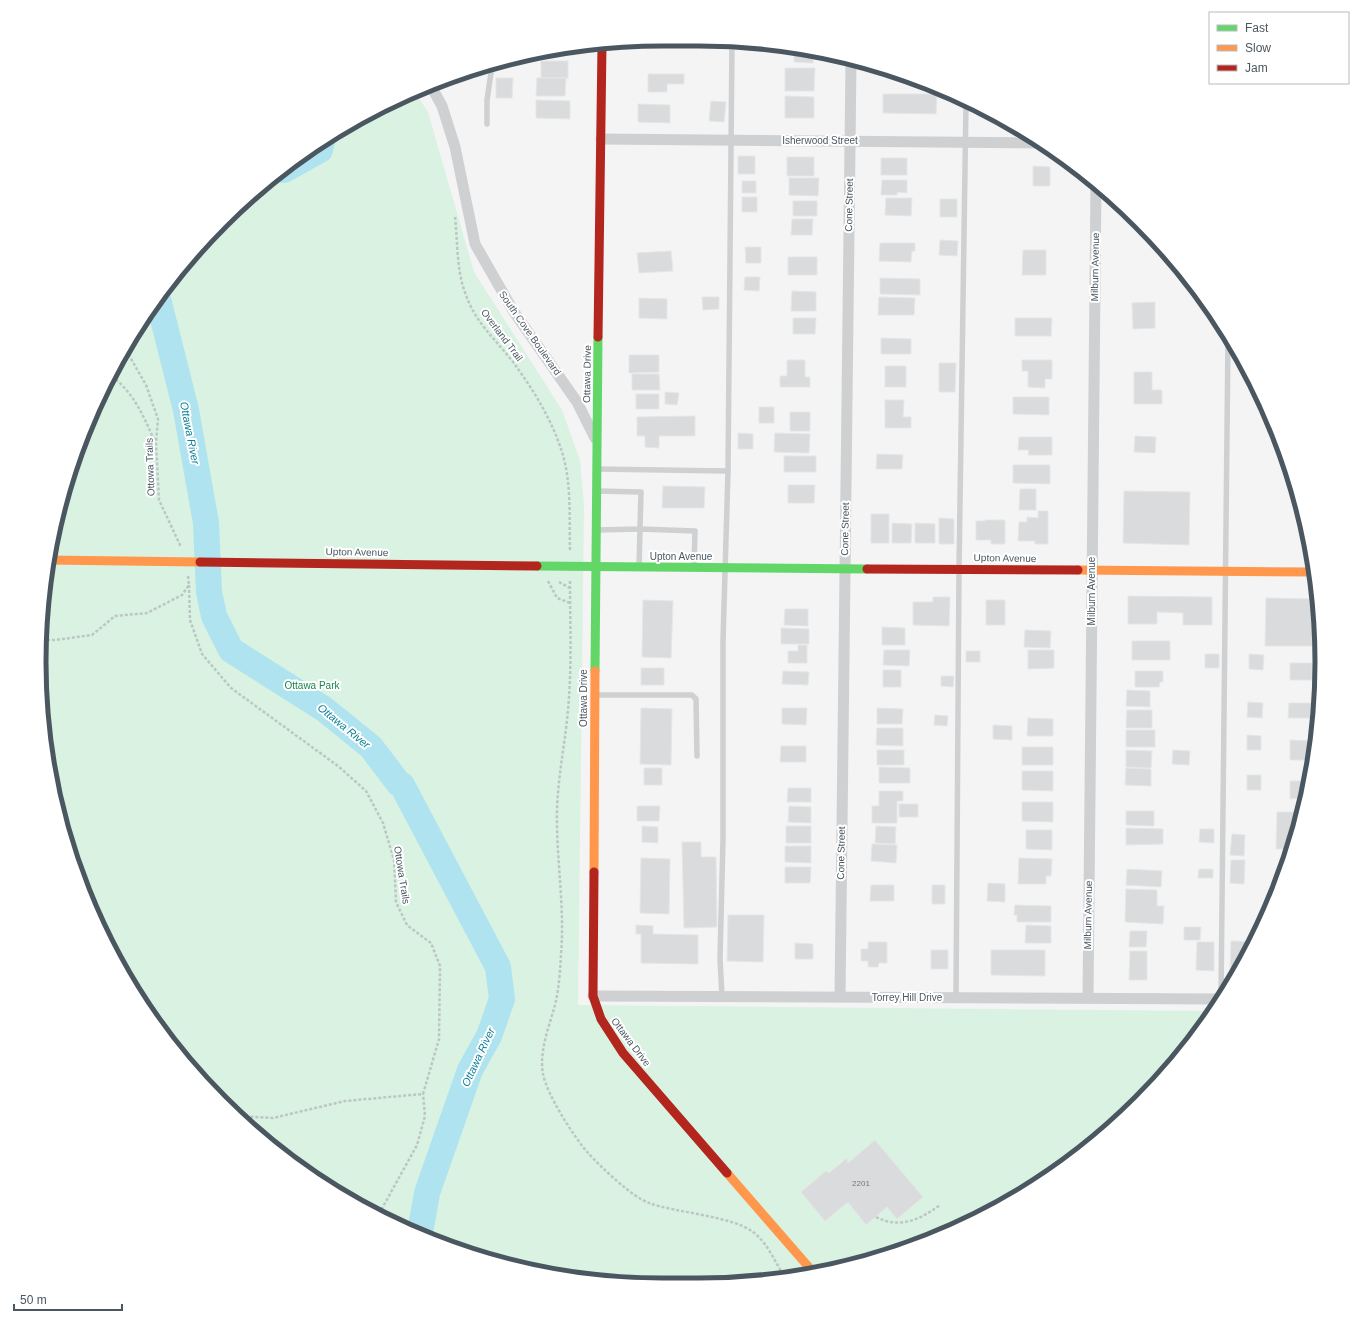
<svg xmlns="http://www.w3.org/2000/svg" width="1361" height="1324" font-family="Helvetica,sans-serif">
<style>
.green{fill:#d9f2e2}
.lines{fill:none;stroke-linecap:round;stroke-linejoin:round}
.river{stroke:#afe3ef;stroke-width:26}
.building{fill:#dadbdc;stroke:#e5e6e7}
.path{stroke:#bcc7c4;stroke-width:2.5;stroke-dasharray:3 2;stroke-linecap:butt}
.lane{stroke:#ced0d2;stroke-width:5.5}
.street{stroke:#ced0d2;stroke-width:11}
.fast{stroke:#63d668;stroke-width:9}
.slow{stroke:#ff974d;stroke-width:9}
.jam{stroke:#b3261e;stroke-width:9}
.labels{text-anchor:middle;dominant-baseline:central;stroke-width:4;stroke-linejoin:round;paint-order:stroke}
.number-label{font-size:8px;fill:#707a81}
.street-label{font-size:10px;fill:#4a5761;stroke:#fff}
.park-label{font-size:10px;fill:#18854c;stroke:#fff}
.water-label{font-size:11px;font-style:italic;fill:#0e8099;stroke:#fff}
.rim{fill:none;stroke:#4a5761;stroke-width:5}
</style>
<rect width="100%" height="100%" fill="#f4f4f4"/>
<path class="green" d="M414 91 428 112 474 272 562 410 580 460 584 505 578 1005 1211 1011 1167 1073 1078 1156 974 1221 860 1264 740 1284 581 1280 462 1252 351 1202 251 1131 168 1041 103 938 60 823 40 703 44 580 60 501 86 424 144 316 221 222 316 144Z"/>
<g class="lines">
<g class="river">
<path d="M284 170 320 150 322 141"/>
<path d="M158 299 186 410 206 523 209 592 214 616 231 650 324 709 371 747 399 784 402 785 498 967 502 999 489 1036 470 1070 427 1193 420 1233"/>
</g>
</g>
<g class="building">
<path d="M660 39 677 40V43H661Z"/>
<path d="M794 47 813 52V63L794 62Z"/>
<path d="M565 49V52H541V51Z"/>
<rect x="541" y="61" width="27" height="17"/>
<path d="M785 68H815L814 91H785Z"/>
<path d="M648 74H684V84H667V92H648Z"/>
<path d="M496 78H513L512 98H496Z"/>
<path d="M537 78H566L565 96H536Z"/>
<path d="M883 94H937L936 114 883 113Z"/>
<path d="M785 96 814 97V118H785Z"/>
<path d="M536 100 570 101V119L536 118Z"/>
<path d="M711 101 726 102 724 122 709 121Z"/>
<path d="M638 104 670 105V123L638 122Z"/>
<rect x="738" y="156" width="17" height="18"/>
<rect x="787" y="157" width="27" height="19"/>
<rect x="881" y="158" width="26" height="17"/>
<path d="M1033 166 1050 167V186H1033Z"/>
<path d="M789 178H819L818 196 789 195Z"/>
<path d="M882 180H907V193L897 192V195H881Z"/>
<rect x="742" y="181" width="14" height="12"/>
<rect x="742" y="197" width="15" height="15"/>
<path d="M886 198H912L911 216 885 215Z"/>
<rect x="940" y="199" width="17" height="18"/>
<rect x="793" y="201" width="24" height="15"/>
<path d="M792 219H813L812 235H791Z"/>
<path d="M940 240 958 241 957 256 939 255Z"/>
<path d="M880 243H915V251H912L911 262 879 261Z"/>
<path d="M745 247H761V263H746Z"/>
<path d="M1023 250H1046V275H1022Z"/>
<path d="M671 251 673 271 639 273 637 253Z"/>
<rect x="788" y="257" width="29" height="18"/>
<path d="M745 277H760L759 291 744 290Z"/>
<path d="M880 278 920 279V295L880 294Z"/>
<path d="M792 291 816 292V311H791Z"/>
<path d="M702 297H719V309L703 310Z"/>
<path d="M879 297 915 298 914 315H878Z"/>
<path d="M639 298 667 299V319L639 318Z"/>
<path d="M1155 302V328L1133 329 1132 303Z"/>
<path d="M793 318H816L815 334H793Z"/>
<path d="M1015 318H1052L1051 336H1015Z"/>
<path d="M881 338 911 339V354H881Z"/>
<path d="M629 355H659V372L629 373Z"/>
<path d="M787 360H805V377H810V387H780V376H787Z"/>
<path d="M1022 360H1052V379H1045V388L1028 387V371H1022Z"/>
<path d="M939 363H956L955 392H939Z"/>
<rect x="885" y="366" width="21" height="21"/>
<path d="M1134 372H1152V390H1162V404H1134Z"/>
<path d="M632 374H659L660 390H632Z"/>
<path d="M665 392 679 393 677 405 665 404Z"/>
<rect x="636" y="394" width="23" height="15"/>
<path d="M1013 397H1049V415L1013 414Z"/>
<path d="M885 400H904L903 417H911V428H885Z"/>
<rect x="759" y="407" width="15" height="16"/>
<rect x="790" y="412" width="20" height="19"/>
<path d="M695 416V436H659V448L645 447V436H637V417Z"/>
<path d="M738 433 753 434V449H738Z"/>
<path d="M775 433 810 434 809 453 774 452Z"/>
<path d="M1135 436 1156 437 1155 453 1134 452Z"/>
<path d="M1019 437H1052V455H1028L1029 450H1018Z"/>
<path d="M877 454 903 455 902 469H876Z"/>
<rect x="784" y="456" width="32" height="16"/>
<path d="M1013 465H1050V484L1013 483Z"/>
<path d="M788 485H815L814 503H788Z"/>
<path d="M663 486 705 487 704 508H662Z"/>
<path d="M1020 489H1036V510H1019Z"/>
<path d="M1124 491 1190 492 1189 545 1123 543Z"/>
<path d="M1038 511H1048V544H1035V541H1018L1019 522H1027V517L1038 518Z"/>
<rect x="871" y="514" width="18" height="29"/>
<path d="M939 518 954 519V544H939Z"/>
<path d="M985 520H1005V544H991V540H976V521H985Z"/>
<path d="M892 523 912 524 911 543H892Z"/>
<path d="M915 523 935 524V543H915Z"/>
<path d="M1128 596 1212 597V625H1183V613L1157 612V624H1128Z"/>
<path d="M933 597H950L949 626 913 625V602H933Z"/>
<path d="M1266 598 1316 599V646H1265Z"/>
<path d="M643 600 673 601 671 658 642 657Z"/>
<rect x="986" y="600" width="19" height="25"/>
<path d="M785 609H808V626L784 625Z"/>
<path d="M882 627 905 628V645H882Z"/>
<path d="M781 628 809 629V644H781Z"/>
<path d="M1025 630 1051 631 1050 648 1024 647Z"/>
<rect x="1132" y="641" width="38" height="19"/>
<path d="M798 645H807V663H788V651H798Z"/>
<path d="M884 650H910L909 666 883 665Z"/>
<path d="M1028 650H1054V668L1028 669Z"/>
<rect x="966" y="651" width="14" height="11"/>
<rect x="1205" y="654" width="14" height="14"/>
<path d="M1249 654 1264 655 1263 670 1249 669Z"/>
<rect x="1290" y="663" width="22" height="17"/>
<rect x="641" y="668" width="23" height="17"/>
<rect x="883" y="670" width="18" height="17"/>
<path d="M783 671 809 672 808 685 782 684Z"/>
<path d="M1135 671H1163V682H1160L1159 687H1135Z"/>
<path d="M941 676H954L953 687 941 686Z"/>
<path d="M1127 690 1150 691V707L1126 706Z"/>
<path d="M1248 702 1263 703 1262 718 1247 717Z"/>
<path d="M1289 703H1315V718H1288Z"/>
<path d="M641 708 672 709 671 765 640 764Z"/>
<path d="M782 708H807L806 725 782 724Z"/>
<path d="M877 708 903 709 902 724H877Z"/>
<path d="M1127 710H1152V728H1126Z"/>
<path d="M935 715 948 716 947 726 934 725Z"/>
<path d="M1028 718 1053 719V736H1027Z"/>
<path d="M993 725 1012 726V740L993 739Z"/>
<path d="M877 728H903V746L876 745Z"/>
<rect x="1126" y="730" width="29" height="17"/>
<path d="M1247 735 1261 736V750H1247Z"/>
<path d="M1290 740 1312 741V760H1290Z"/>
<path d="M781 746H806V762H780Z"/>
<rect x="1022" y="747" width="31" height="18"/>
<rect x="877" y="750" width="27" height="15"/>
<path d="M1126 750 1152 751 1151 768 1126 767Z"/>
<path d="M1173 750 1190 751 1189 765 1172 764Z"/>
<path d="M879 767 910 768V783H879Z"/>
<rect x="644" y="768" width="18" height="17"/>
<path d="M1126 768 1151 769V786L1125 785Z"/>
<path d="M1022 771H1053V791L1022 790Z"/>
<rect x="1247" y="775" width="14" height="15"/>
<path d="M1290 781H1308L1304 798 1290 799Z"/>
<path d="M788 788H811V802H787Z"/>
<path d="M879 791H903V801H897V823H872V806H879Z"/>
<path d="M1022 802H1053V822L1022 821Z"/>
<rect x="899" y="804" width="19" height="13"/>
<path d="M637 806H660L659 821H637Z"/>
<path d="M789 806 811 807V823L788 822Z"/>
<path d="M1126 811H1154V826L1126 825Z"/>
<path d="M1277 812H1301L1292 849H1276Z"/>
<path d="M642 826 658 827V843L642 842Z"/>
<rect x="786" y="826" width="25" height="17"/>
<path d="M876 826 896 827 895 844 875 843Z"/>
<path d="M1126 828 1163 829V844L1126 845Z"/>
<path d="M1200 829H1214V843L1199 842Z"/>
<path d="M1026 830H1052V850L1026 849Z"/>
<path d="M1232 834 1245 835 1244 856 1230 855Z"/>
<path d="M682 842H701V857H716L717 927 684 928Z"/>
<path d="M872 844 897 845 896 863 871 861Z"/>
<path d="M785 846H811V863L785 862Z"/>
<path d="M641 858 670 859 669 914 640 913Z"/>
<path d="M1019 858 1052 859 1051 876H1046V884H1018Z"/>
<path d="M1231 860H1245L1244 884 1230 883Z"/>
<path d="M1278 866H1287L1278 888Z"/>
<path d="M785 867H811L810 883H785Z"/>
<path d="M1127 869 1162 871 1161 887 1126 885Z"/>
<path d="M1199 869H1213V878H1198Z"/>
<path d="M988 883 1005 884V902L987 901Z"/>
<path d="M871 885H894V901H870Z"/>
<rect x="932" y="885" width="13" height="19"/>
<path d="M1126 889 1157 890V906H1164L1163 924 1125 922Z"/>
<path d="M1015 905 1051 906V922H1017V915H1014Z"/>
<path d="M1263 908H1268L1262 922Z"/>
<path d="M728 915H764L763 962 727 961Z"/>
<path d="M636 925 653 926V934L698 935V964L641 963V934H636Z"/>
<path d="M1026 925 1051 926V943H1025Z"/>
<path d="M1184 927H1201L1200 940H1184Z"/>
<path d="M1130 931H1147L1146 947H1129Z"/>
<path d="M1231 941 1253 942 1240 971H1230Z"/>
<path d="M868 942H887V963H879L878 967H868V961H861V949H868Z"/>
<path d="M1197 942H1214V971L1196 970Z"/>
<path d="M795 943 813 944V959H795Z"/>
<rect x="931" y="950" width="17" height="19"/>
<path d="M991 950H1045V976L991 975Z"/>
<path d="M1130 951H1147V980H1129Z"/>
<path d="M875 1140 923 1197 897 1219 887 1207 866 1225 848 1202 825 1221 801 1192 826 1171 829 1173 847 1158 848 1163Z"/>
</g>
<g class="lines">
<g class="path">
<path d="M455 217C458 243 456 270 466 295 475 322 496 340 513 362 533 389 552 420 562 452 572 484 569 519 570 552"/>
<path d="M126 350 146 385 158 419 156 443 159 500 181 547"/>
<path d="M112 376C135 395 143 415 155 442"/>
<path d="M548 581 557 598 570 603"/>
<path d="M570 581C570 624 572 667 568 710 565 744 558 776 557 810 556 858 565 907 561 955 560 971 559 989 555 1005 549 1027 539 1051 543 1074 547 1095 574 1137 588 1153 601 1167 632 1197 649 1203 677 1213 732 1216 753 1232 767 1242 775 1262 784 1276"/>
<path d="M559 582 570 588"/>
<path d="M189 585 190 620 202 654 231 688 338 766 366 791 383 823 394 860 396 902 407 925 431 943 440 966 439 1039 423 1094 345 1101 273 1118 238 1116"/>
<path d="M42 640H55L92 635 115 616 147 613 182 595 189 585 188 576"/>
<path d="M379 1214 417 1145 425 1116 423 1094"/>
<path d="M876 1217C899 1229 920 1220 940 1205"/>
</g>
<g class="lane">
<path d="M487 124V100L492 66"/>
<path d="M597 469 728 471"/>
<path d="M596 491 641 492 640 529 597 530"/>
<path d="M50 559 51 548"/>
<path d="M639 567 640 529 695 531 694 567"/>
<path d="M597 695H692L696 699 697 756"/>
<path d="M722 997 720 958 723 839V641L728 471 732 42"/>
<path d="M956 998 959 569 966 102"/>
<path d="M1221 998 1228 338"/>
</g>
<g class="street">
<path d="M430 84 442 106 455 147 475 244 514 312 577 402 595 438"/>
<path d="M601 139 1039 143"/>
<path d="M593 996 1220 999"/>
<path d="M840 997 851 61"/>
<path d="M1088 998 1096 184"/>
</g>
<g class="fast">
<path d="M537 566 867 569"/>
<path d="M595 671 598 337"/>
</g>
<g class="slow">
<path d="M48 560 200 562"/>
<path d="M1078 570 1313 572"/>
<path d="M594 872 595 671"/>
<path d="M727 1173 813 1272"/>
</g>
<g class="jam">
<path d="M598 337 602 45"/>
<path d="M200 562 537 566"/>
<path d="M867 569 1078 570"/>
<path d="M594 872 593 996 601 1019 623 1053 727 1173"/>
</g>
</g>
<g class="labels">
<g class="number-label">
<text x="861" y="1183">2201</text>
</g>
<g class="street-label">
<text x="820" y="140">Isherwood Street</text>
<text transform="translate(849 205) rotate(-89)">Cone Street</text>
<text transform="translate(1095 267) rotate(-89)">Milburn Avenue</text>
<text transform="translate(530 333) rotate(55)">South Cove Boulevard</text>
<text transform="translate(502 335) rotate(53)">Overland Trail</text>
<text transform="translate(587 374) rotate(-89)">Ottawa Drive</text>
<text transform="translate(150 467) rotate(-92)">Ottowa Trails</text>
<text transform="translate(845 529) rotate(-89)">Cone Street</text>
<text transform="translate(357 552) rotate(1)">Upton Avenue</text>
<text x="681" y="556">Upton Avenue</text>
<text transform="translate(1005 558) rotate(1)">Upton Avenue</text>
<text transform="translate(1091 591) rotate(-90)">Milburn Avenue</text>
<text transform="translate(583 698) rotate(-90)">Ottawa Drive</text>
<text transform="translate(841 853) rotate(-89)">Cone Street</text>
<text transform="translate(402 875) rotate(81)">Ottowa Trails</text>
<text transform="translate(1088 915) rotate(-89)">Milburn Avenue</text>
<text x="907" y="997">Torrey Hill Drive</text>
<text transform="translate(631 1042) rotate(53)">Ottawa Drive</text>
</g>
<g class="park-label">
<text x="312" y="685">Ottawa Park</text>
</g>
<g class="water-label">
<text transform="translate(190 433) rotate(79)">Ottawa River</text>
<text transform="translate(344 726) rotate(39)">Ottawa River</text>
<text transform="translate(478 1057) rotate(-65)">Ottawa River</text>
</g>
</g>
<path d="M0 0H1361V1324H0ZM662 46H699A616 616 0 0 1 1315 662V662A616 616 0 0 1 699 1278H662A616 616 0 0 1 46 662V662A616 616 0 0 1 662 46Z" fill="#fff" fill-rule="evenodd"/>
<path class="rim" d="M662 46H699A616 616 0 0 1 1315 662V662A616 616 0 0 1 699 1278H662A616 616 0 0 1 46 662V662A616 616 0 0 1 662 46Z"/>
<rect x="1209" y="12" width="140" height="72" fill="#ffffff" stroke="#b7bcc0"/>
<rect x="1217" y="25" width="20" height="6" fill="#63d668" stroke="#b7bcc0"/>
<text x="1245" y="32" font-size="12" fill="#4a5761">Fast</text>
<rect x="1217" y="45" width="20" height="6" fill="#ff974d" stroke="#b7bcc0"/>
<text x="1245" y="52" font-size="12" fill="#4a5761">Slow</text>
<rect x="1217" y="65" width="20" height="6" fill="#b3261e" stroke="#b7bcc0"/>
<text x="1245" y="72" font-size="12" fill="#4a5761">Jam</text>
<path d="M14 1304v6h108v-6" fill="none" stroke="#4a5761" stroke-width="2"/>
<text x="20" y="1304" font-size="12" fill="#4a5761" stroke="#ffffff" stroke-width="3" paint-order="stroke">50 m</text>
</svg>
